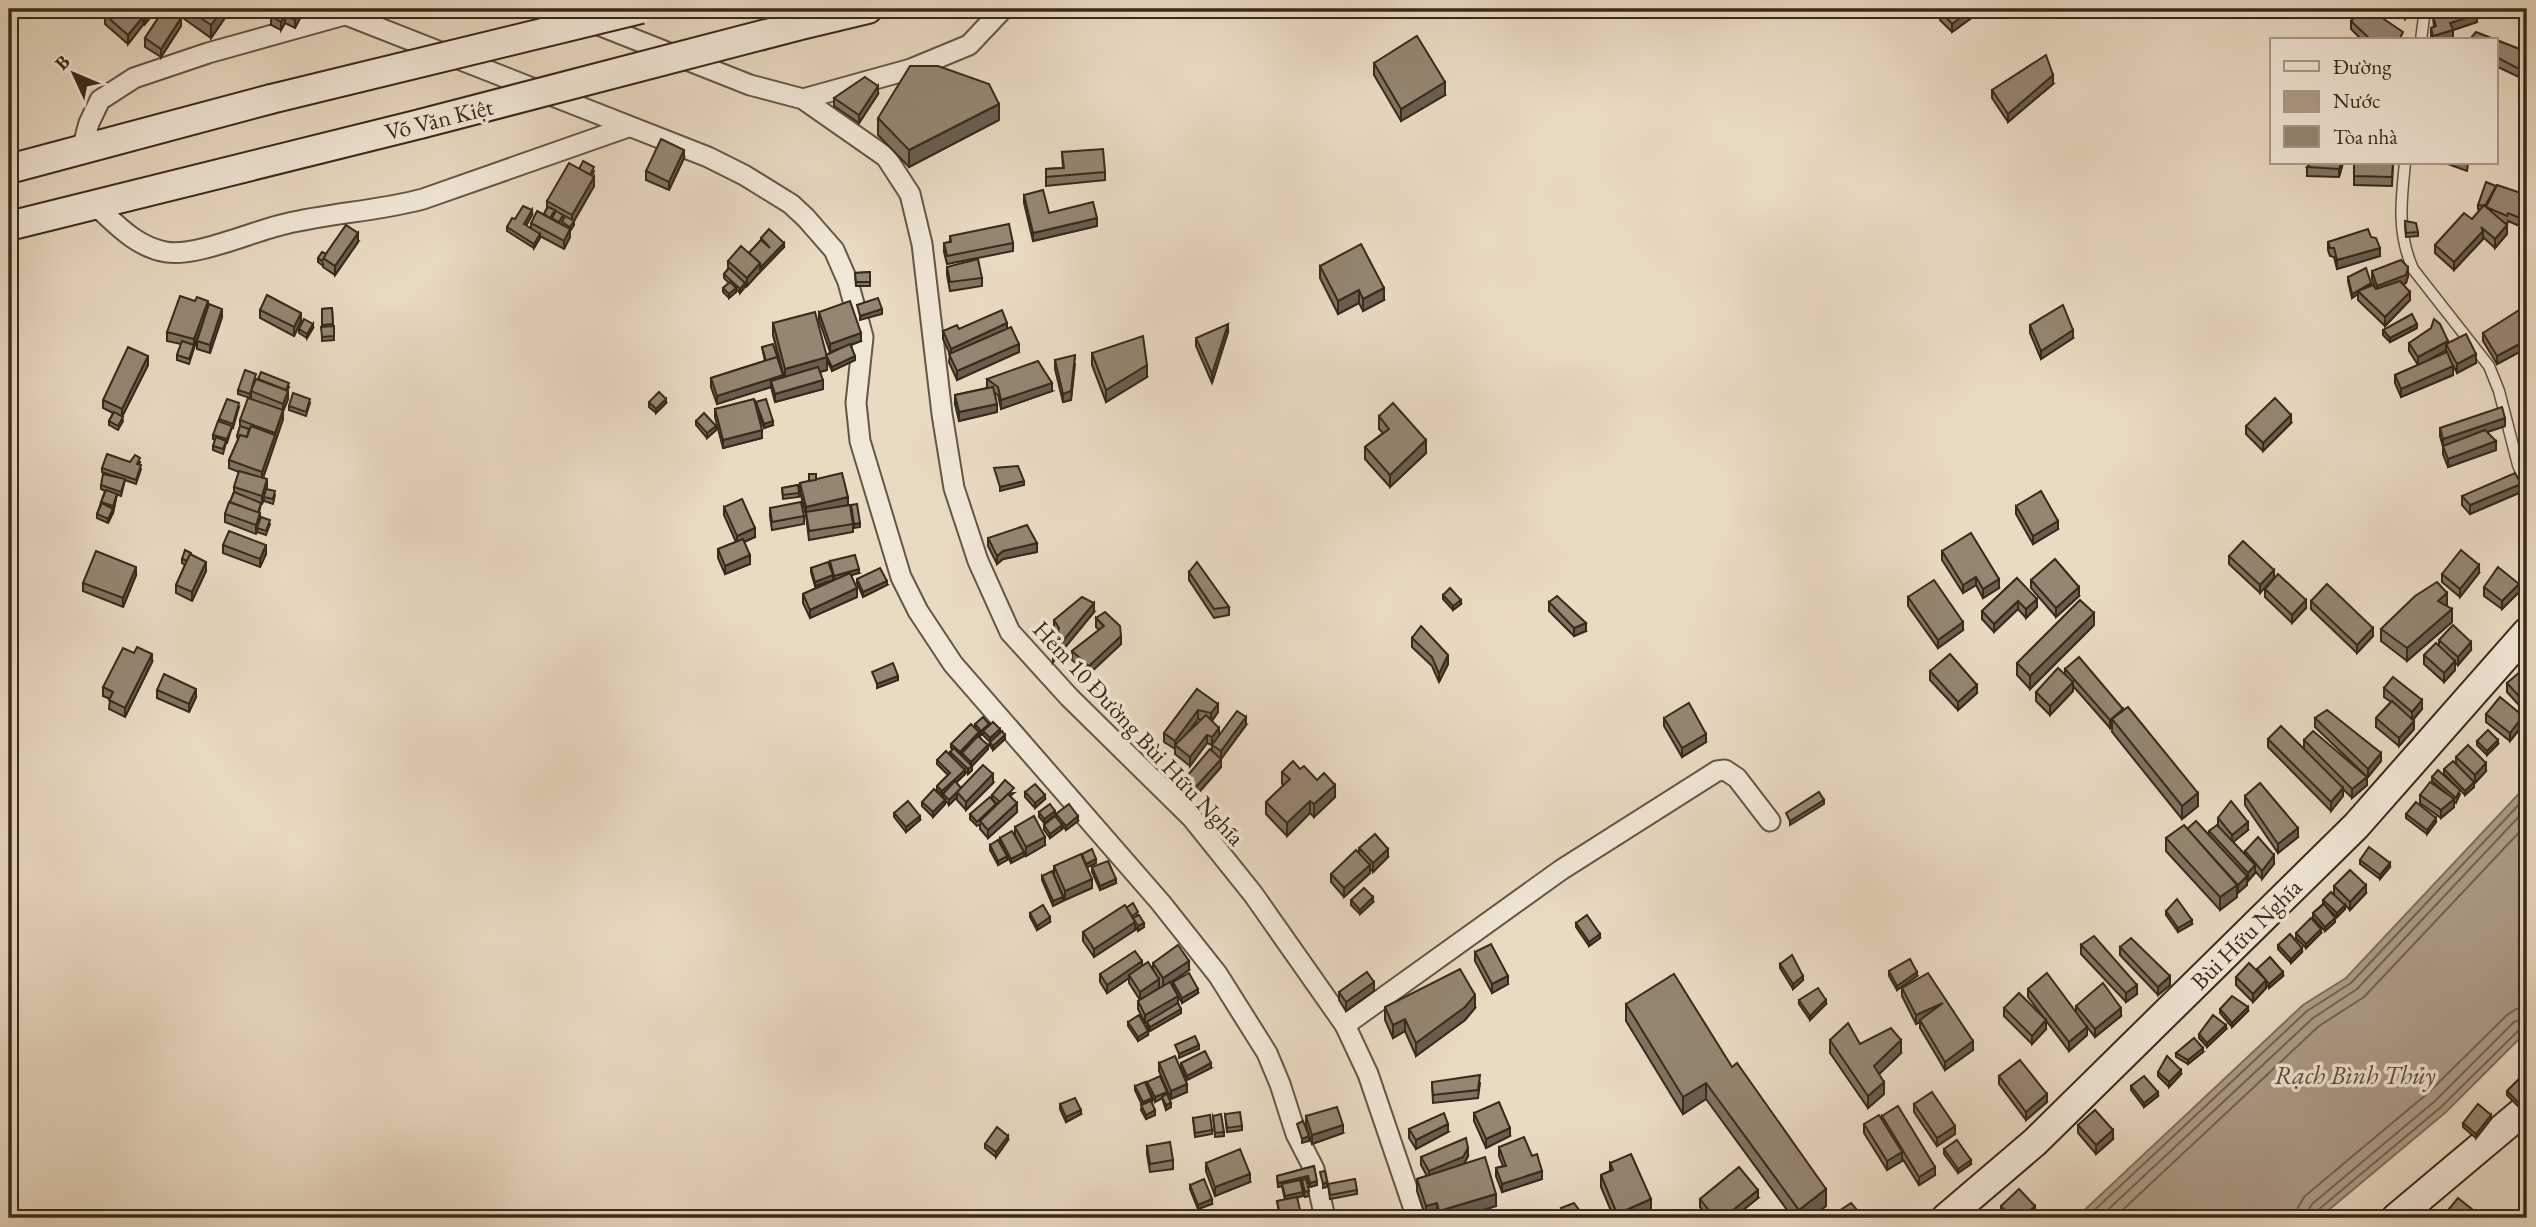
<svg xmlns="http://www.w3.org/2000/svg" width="2536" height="1227" font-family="'EB Garamond',serif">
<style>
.water{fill:#ad9e89;stroke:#7e705d;stroke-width:2}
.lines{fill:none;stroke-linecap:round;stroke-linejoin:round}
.shore{stroke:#726452;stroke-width:2}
.lane-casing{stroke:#645645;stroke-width:13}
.street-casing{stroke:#645645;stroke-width:23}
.secondary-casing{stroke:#382a1b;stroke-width:32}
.lane{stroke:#f1e7d7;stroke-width:10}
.street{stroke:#f1e7d7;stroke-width:19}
.secondary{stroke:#f1e7d7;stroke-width:28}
.secondary-bridge-casing{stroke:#382a1b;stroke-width:32;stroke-linecap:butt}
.secondary-bridge{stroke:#f1e7d7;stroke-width:28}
.wall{fill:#7f7362;stroke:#382a1b;stroke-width:2;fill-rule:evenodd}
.shaded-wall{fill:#685e50;stroke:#382a1b;stroke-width:2}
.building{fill:#948672;stroke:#382a1b;stroke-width:2}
.labels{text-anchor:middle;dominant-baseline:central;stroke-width:7;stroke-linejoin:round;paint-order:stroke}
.street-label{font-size:24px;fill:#382a1b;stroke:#f1e7d7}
.water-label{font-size:26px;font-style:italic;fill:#5b4d3c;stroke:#f1e7d7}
</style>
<rect width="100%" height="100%" fill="#e9dac2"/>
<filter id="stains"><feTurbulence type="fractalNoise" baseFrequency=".00286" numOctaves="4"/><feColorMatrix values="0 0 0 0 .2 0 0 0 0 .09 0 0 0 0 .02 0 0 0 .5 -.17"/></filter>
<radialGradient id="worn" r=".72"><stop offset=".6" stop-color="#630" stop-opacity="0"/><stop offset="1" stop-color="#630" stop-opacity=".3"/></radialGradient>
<path class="water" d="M2527 785V1031L2446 1112 2319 1218H2076L2303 1005 2346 978Z"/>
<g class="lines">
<g class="shore">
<path d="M2086 1218 2307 1011 2351 983 2527 796"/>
<path d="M2099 1218 2313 1018 2357 989 2527 808"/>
<path d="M2114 1218 2319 1026 2364 997 2527 824"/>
<path d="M2296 1218 2298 1207 2305 1196 2428 1093 2507 1015 2516 1009 2527 1007"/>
<path d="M2307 1218 2308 1211 2312 1204 2435 1101 2514 1022 2527 1018"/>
<path d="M2316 1218 2318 1210 2441 1107 2520 1029 2527 1027"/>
</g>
<defs>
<g id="lane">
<path d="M2421 40 2425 9"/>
<path d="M2405 163C2401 201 2397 233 2413 269L2489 366 2499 391 2518 465 2527 486"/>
</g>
<g id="street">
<path d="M331 9 708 157 744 175 791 204 806 218 834 250 848 282 863 337 856 403 860 441 901 577 918 611 953 664 1161 903 1218 975 1267 1053 1280 1084 1296 1134 1314 1169 1325 1218"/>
<path d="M558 9 750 85 803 99 886 157 910 194 922 244 942 414 954 488 978 561 1010 632 1069 697 1192 818 1253 894 1345 1025 1368 1074 1417 1218"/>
<path d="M803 99 911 69 969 45 1003 9"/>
<path d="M82 149 89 123 100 100 134 78 208 53 344 15"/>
<path d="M95 205C116 224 136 247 166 252 197 257 253 231 285 224 331 213 378 211 423 199L628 127"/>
<path d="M1345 1025 1561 870 1717 771 1725 770 1737 778 1770 821"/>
</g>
<g id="secondary">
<path d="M797 26 868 9"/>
<path d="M9 169 271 99"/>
<path d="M9 226 420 124"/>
<path d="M1946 1218 2035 1142 2356 826 2527 632"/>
<path d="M2396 1218 2527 1108"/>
</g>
</defs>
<use href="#lane" class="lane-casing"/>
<use href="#street" class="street-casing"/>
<use href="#secondary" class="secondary-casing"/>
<use href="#lane" class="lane"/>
<use href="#street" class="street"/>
<use href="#secondary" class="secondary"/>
<defs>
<g id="secondary-bridge">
<path d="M271 99 641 9"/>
<path d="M420 124 797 26"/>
</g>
</defs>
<use href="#secondary-bridge" class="secondary-bridge-casing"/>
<use href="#secondary-bridge" class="secondary-bridge"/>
</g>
<g class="wall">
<path d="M137 9H160L157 12 154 10V13L145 24 143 23V25L128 44 105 24V15L136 11Z"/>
<path d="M164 9H231L211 38 183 18V13L180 17 181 26 161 57 145 47V38Z"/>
<path d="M304 9 295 28 285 23 281 30 271 25V16Z"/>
<path d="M1984 9 1952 32 1940 20V11Z"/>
<path d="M2391 9H2415L2405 19 2401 15 2398 16Z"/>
<path d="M2500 9H2527V14L2501 18Z"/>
<path d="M2433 17 2477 22 2453 30V39L2447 40H2432L2431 36V28L2434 27Z"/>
<path d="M2351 21 2403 40H2362L2351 29Z"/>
<path d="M2496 40 2527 52V81L2496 66Z"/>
<path d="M1374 63 1445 95 1401 121 1374 75Z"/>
<path d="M2053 84 2008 122 1992 98V90Z"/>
<path d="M878 94 859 123 834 106V98Z"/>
<path d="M878 118 999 120 909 167 878 135Z"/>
<path d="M1062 152 1105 172V180L1046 186V169L1063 168Z"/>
<path d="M684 158 669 190 646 180V171Z"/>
<path d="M2343 163 2339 177 2307 176V167Z"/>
<path d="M2354 163H2393L2392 186 2354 185Z"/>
<path d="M2445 163H2468L2467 171Z"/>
<path d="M579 169 594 171 592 176 594 186 574 221V225L570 231V237L564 249 540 236V238L534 248 507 231V227L515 219 532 215 526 226 531 229V223L544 214 547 208V201Z"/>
<path d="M1024 195 1049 213 1097 226 1033 241 1024 203Z"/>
<path d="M2527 195 2522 227 2508 221 2507 225 2506 224 2507 234 2495 248 2483 237V239L2454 270 2435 253V245L2472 219 2481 210 2478 209V205Z"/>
<path d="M2405 225 2418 232V236L2406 237Z"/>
<path d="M950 236 1013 243V251L947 264 944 252V243L950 242Z"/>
<path d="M2371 237 2380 256 2337 269 2334 257 2330 256 2328 250V242Z"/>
<path d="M761 238 784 247 760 271 747 286 745 285V287L740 293 736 289V292L729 298 723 292V288L729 283 724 278V274L728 269V261L749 253 761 240Z"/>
<path d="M358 242 335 275 323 267V264L322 265 318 262V258Z"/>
<path d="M1320 266 1384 300 1363 311 1359 303 1338 314 1320 278Z"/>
<path d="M947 267 982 278V286L950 291 947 275Z"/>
<path d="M2372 271 2408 276 2406 283 2403 284 2410 300 2385 326 2358 300V294L2352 298 2348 281V277L2375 288 2372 279Z"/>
<path d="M870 272V286H856L855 273Z"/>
<path d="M208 307 222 317 210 353 197 349V341L199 333 189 364 177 360V355L181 344 167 341V332Z"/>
<path d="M332 308 334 340 322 341V309Z"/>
<path d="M260 310 301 321 294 336 260 318Z"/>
<path d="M819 312 861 341 851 345 855 360 832 371 827 360V370L820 372 823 389 775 402 771 387 717 404 711 387V378L765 361 762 347 783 377H784L773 335V323L826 355 837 350 830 352 819 320Z"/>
<path d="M2030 325 2073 338 2041 359 2030 333Z"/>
<path d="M313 328 307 338 299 333V329Z"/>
<path d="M2417 328 2390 342 2383 335V330Z"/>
<path d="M959 329H1007L1019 352 957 380 949 362 950 354 943 339V331Z"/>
<path d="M1228 332 1212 383 1196 346V338Z"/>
<path d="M2483 333 2527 348 2497 364 2483 341Z"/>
<path d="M2409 343H2448L2476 363 2457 373 2453 365V375L2401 397 2395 383V375L2418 365 2409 351ZM2446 350 2447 353 2425 362Z"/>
<path d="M1092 353 1147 377 1106 402 1092 365Z"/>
<path d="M1055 360 1075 364 1071 400 1063 402 1055 369Z"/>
<path d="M148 365 122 416 123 421 118 430 109 425V421L113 413 103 408V400Z"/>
<path d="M256 379 289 387 287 391 288 399 283 411V419L263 478 267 489 275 495 273 504 264 501V499L262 504H261L259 513 260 519 270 524 266 535 257 532V530L256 534 225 522V514L234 492V487L239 472 229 468V460L238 440 237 436 240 427V420L251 399V392L250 398 238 394V390Z"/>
<path d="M987 379 1052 391 1001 409 998 395 995 393 997 412 959 421 955 404V395L987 388Z"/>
<path d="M2527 393V431L2523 428V419L2526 414 2521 411V402Z"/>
<path d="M649 402 666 403 656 413 649 407Z"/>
<path d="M756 402 773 425 764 428 757 410 762 438 723 448 715 417V409L756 405Z"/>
<path d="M310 403 306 416 289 410V406Z"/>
<path d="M239 407 233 428 232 427 227 443H226L223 454 213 450V446L215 440 213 439V435L219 422V419Z"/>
<path d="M1379 416 1426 453 1390 487 1365 459V447L1383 433 1379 429Z"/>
<path d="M696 421 716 430 707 438 696 425Z"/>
<path d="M2291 423 2263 451 2246 434V426Z"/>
<path d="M2505 426 2487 432 2496 450 2448 467 2443 454V447L2440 436V428Z"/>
<path d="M130 462H140L139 465 141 469 136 484 125 480 121 496 117 494 113 513 108 523 97 518V514L105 491 101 489V485L117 477 102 472V468Z"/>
<path d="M816 480 848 505 853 524V532L809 540 806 515 800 492V483Z"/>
<path d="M798 485 799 497 783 499 782 488Z"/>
<path d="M2521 492 2470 514 2462 505V496Z"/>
<path d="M2016 506 2058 529 2033 544 2016 514Z"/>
<path d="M724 507 755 537 744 542 750 564 725 574 718 558V549L736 542 724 515Z"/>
<path d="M770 508 804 516V524L772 530 770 516Z"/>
<path d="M2527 528V542L2525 540V532Z"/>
<path d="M988 538 1037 552 1003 559 997 564 988 546Z"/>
<path d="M223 545 266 554 260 567 223 553Z"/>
<path d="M1942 551 1999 588 1983 598 1976 585 1963 593 1942 560Z"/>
<path d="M191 555 206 571 192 601 176 593V585L185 565 182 563V559Z"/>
<path d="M2229 556 2274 570 2260 593 2229 564Z"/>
<path d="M830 561 859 573 851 575 857 597 810 618 803 603V594L834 580 833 576V580L815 586 811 572V568L832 573Z"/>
<path d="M1189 572 1229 607V615L1214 618 1189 580Z"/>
<path d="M2479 573 2460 597 2442 582V574Z"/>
<path d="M136 575 123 607 83 591V583Z"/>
<path d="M2017 578 2037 607 2026 618 2018 609 1994 632 1982 619V611Z"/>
<path d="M857 579 887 585 863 597 857 583Z"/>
<path d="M2031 580 2079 596 2056 617 2031 588Z"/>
<path d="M2484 587 2519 592 2502 609 2484 596Z"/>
<path d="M2265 589 2306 608 2292 623 2265 597Z"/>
<path d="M1443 595 1461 604 1453 610 1443 599Z"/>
<path d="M1908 597 1963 630 1938 648 1908 606Z"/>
<path d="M2311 601 2373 636 2357 653 2311 609Z"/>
<path d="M1549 602 1586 631 1574 636 1549 611Z"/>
<path d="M2447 605 2452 622 2407 661 2381 641V629Z"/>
<path d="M1094 612 1053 662 1058 634 1054 628V620Z"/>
<path d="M1096 618 1121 644 1089 674 1072 660V651L1099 630 1096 627Z"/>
<path d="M2094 625 2030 689 2017 675V663Z"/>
<path d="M1412 638 1448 664 1439 682 1432 666 1412 647Z"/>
<path d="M2439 640 2471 650 2458 665 2455 663V670L2444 682 2424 664V655L2439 646Z"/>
<path d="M152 662 125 717 109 709 110 699 103 696V687Z"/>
<path d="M2065 669 2123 711 2198 806 2182 819 2112 732V726L2110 728 2073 686V691L2050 715 2036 701V692L2065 675Z"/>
<path d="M1930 671 1977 693 1958 710 1930 680Z"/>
<path d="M2527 678V714L2507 692V683Z"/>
<path d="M2384 688 2422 709 2413 720 2414 729 2399 746 2376 727V718L2391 702 2384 697Z"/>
<path d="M1197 689 1218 712 1212 721 1219 735 1246 725 1221 759V767L1193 799 1183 790V781L1212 751V745L1207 743 1190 766 1175 754V749L1164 742V733ZM1198 719 1202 720 1185 736Z"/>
<path d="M157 690 196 697 189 712 157 698Z"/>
<path d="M2486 714 2523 725 2510 741 2486 722Z"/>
<path d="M1664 718 1706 742 1682 757 1664 726Z"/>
<path d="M2315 718 2381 761 2368 777H2367V785L2352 798 2343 789V796L2331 811 2268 747V739L2304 748V740L2366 776 2315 727Z"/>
<path d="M975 724 989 726 1000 733 1005 739 993 750 990 746V742L983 735V733L981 735 979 733V736L988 749 972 766V770L968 774 965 771V774L956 783 961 788 993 783 966 810 957 800V797L949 805 945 800V804L933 817 922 806V802L943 797V795L937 790V786L948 775 937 764V760L950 756V752L953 749 951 748V744L975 728Z"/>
<path d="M2477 741 2498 744 2487 755 2477 745Z"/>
<path d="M2456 757 2486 771 2475 783 2473 782 2474 787 2465 795 2444 774V769L2456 764Z"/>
<path d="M1300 769 1335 797 1314 817 1310 813 1287 836 1266 814V802L1284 785 1282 784V772Z"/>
<path d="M2432 777 2460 794 2456 803 2454 801V807L2441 818 2420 803V795L2445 792 2432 781Z"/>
<path d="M1025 792 1045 799 1035 808 1025 797Z"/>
<path d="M1014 793 1010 796 1017 812 988 838 980 829V824L977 826 970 819V814L997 804 992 799V795Z"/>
<path d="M2245 796 2298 837 2278 853 2245 805Z"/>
<path d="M1039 812 1055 815 1044 823 1039 817Z"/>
<path d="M894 813 920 820 906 832 894 817Z"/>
<path d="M1056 814 1078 821 1066 830 1056 818Z"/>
<path d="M2406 814 2436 822 2427 834 2406 818Z"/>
<path d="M2218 818 2248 830 2233 842 2245 855V851L2274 864 2262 879 2255 871V873L2248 881 2247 880V885L2237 893V897L2220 910 2166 851V838L2187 829 2209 835V831L2218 826Z"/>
<path d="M1044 825 1062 829 1050 838 1044 830Z"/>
<path d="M1015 827 1045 845 1026 856 1015 835Z"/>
<path d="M1000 838 1024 856 1011 863 1000 842Z"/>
<path d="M990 845 1007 860 998 865 990 850Z"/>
<path d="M1359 848 1388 857 1373 872 1370 868V873L1344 897 1331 882V874L1359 853Z"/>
<path d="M2360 860 2390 867 2380 879 2360 864Z"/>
<path d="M1096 863 1087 867 1092 888 1065 900 1054 875V866Z"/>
<path d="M1092 867 1116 883 1100 890 1092 872Z"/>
<path d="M1042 876 1063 901 1053 906 1042 880Z"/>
<path d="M2334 886 2366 893 2350 910 2345 905V909L2337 917 2325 906 2335 922 2325 931 2313 918V913L2323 904V900L2334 895Z"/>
<path d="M1351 900 1373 902 1360 914 1351 905Z"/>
<path d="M1126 908 1138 915 1144 927 1138 931 1135 926V930L1094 957 1083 941V932Z"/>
<path d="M2166 911 2192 924 2178 932 2166 915Z"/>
<path d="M1030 913 1050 922 1037 930 1030 917Z"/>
<path d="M1576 923 1600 938 1589 946 1576 927Z"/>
<path d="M2296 933H2321L2306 948 2296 938Z"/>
<path d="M2081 945 2137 994 2126 1002 2081 954Z"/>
<path d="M2278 945 2302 952 2291 963 2278 949Z"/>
<path d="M2120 947 2170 985 2158 995 2120 955Z"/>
<path d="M1475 952 1508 984 1492 993 1475 961Z"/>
<path d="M1153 963 1189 970 1166 985 1178 1003 1181 1013 1150 1031 1147 1026V1022L1145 1023 1138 1009V1001L1140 1000 1129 983V978L1107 993 1100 982V974L1142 966 1153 969Z"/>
<path d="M1780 964 1803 980 1793 989 1780 968Z"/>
<path d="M2257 969 2283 976 2269 988 2266 984V988L2253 1002 2236 985V977L2257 971Z"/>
<path d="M1889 971 1917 976 1897 990 1889 976Z"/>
<path d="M1173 982 1198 993 1182 1003 1173 986Z"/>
<path d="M1902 988 1973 1050 1945 1070 1920 1028V1022L1916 1024 1902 996Z"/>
<path d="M2028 989 2076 1012V1006L2121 1016 2095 1037 2087 1027V1035L2069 1051 2028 997Z"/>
<path d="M1374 991 1346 1011 1339 1000V992Z"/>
<path d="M1799 1000 1826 1004 1810 1020 1799 1004Z"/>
<path d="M1626 1004 1732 1067 1826 1206 1810 1218H1793L1706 1099 1683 1114 1626 1021Z"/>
<path d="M1385 1007 1475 1008 1465 1020 1416 1056 1405 1031 1393 1038 1385 1020Z"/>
<path d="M2004 1008 2046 1029 2032 1044 2004 1016Z"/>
<path d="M2220 1009 2248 1011 2232 1027 2220 1013Z"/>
<path d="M1128 1022 1148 1035 1138 1041 1128 1026Z"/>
<path d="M2226 1029 2207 1047 2199 1038V1034Z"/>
<path d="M1830 1040 1860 1044 1901 1053 1879 1074 1884 1094 1868 1108 1830 1053Z"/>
<path d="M2203 1052 2188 1064 2176 1057V1053Z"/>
<path d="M1159 1063 1187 1092 1171 1099 1159 1071Z"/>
<path d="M1181 1063 1211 1068 1187 1080 1181 1067Z"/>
<path d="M2158 1072 2181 1074 2169 1087 2158 1076Z"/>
<path d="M1999 1076 2047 1102 2026 1120 1999 1084Z"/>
<path d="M2522 1076 2519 1107 2507 1095V1091Z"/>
<path d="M1147 1082 1167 1095 1171 1107 1166 1110 1162 1098 1155 1102 1147 1086Z"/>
<path d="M1432 1082 1480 1083 1478 1098 1433 1103Z"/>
<path d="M1135 1086 1152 1102 1155 1115 1146 1119 1141 1110 1142 1105 1135 1090Z"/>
<path d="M2131 1086 2158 1096 2144 1107 2131 1090Z"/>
<path d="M1060 1104 1081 1114 1066 1122 1060 1109Z"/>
<path d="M1914 1104 1955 1134 1937 1146 1914 1112Z"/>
<path d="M1474 1113 1510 1136 1486 1148 1474 1121Z"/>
<path d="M1225 1114 1242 1126V1130L1227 1132Z"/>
<path d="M1213 1116 1224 1132V1136L1215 1137Z"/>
<path d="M1306 1116 1343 1133 1312 1144 1306 1125Z"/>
<path d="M1882 1116 1935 1175 1919 1185 1902 1158V1161L1887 1170 1864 1133V1124L1882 1119Z"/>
<path d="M1193 1118 1212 1130V1134L1195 1137Z"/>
<path d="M2491 1119 2476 1138 2463 1127V1123Z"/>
<path d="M2078 1125 2113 1139 2096 1154 2078 1133Z"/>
<path d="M1409 1129 1448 1132 1416 1149 1409 1138Z"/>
<path d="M1008 1140 996 1157 985 1148V1144Z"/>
<path d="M1147 1146 1173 1160V1169L1150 1172 1147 1154Z"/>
<path d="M1499 1147 1532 1156 1542 1179 1502 1192 1496 1176V1168L1503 1166 1499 1156Z"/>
<path d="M1944 1149 1971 1164 1958 1173 1944 1154Z"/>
<path d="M2527 1150V1171V1166L2524 1168 2519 1164V1159Z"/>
<path d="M1468 1156 1464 1164 1496 1206 1457 1218H1438L1437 1215 1426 1218 1417 1191V1179L1427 1176 1421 1165V1157Z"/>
<path d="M1206 1163 1250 1182 1215 1196 1206 1171Z"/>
<path d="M1610 1163 1651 1212 1636 1218H1614L1601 1187V1175L1610 1171Z"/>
<path d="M1314 1166 1317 1185 1310 1187 1308 1180H1306L1309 1196 1305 1197 1302 1181 1301 1182 1303 1196 1297 1197 1300 1214 1280 1218 1277 1201 1285 1200 1282 1186 1278 1187 1277 1176Z"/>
<path d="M1328 1184 1357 1190V1194L1330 1199Z"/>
<path d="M1190 1185 1212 1204 1198 1209 1190 1189Z"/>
<path d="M1758 1198 1733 1218H1708L1700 1207V1199Z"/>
<path d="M2001 1206 2035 1214 2030 1218H2004L2001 1215Z"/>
</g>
<g class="shaded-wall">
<path d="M154 9V13L145 24V20Z"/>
<path d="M180 9H183V13L177 21V13Z"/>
<path d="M223 9H231L211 38V25Z"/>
<path d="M301 9H304V11L295 28V20Z"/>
<path d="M1972 9H1984L1952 32V24Z"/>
<path d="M2398 9H2401V15L2398 16Z"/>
<path d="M2407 9H2415L2405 19V10Z"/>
<path d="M2477 14V22L2453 30V39L2447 40H2433V36L2450 23Z"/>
<path d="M285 15V23L281 30V22Z"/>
<path d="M143 17V25L128 44V35Z"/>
<path d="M181 18V26L161 57V49Z"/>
<path d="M2053 75V84L2008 122V114Z"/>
<path d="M1445 82V95L1401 121V109Z"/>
<path d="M878 86V94L859 123V115Z"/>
<path d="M999 104V120L909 167V150Z"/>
<path d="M684 150V158L669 190V182Z"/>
<path d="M2341 163H2343L2339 177V169Z"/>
<path d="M594 177V186L574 221V225L570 231V227L572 223V215Z"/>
<path d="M2527 208V216L2522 227V219Z"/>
<path d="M532 210V215L524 229V224Z"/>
<path d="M1097 218V226L1033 241V233Z"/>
<path d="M2507 225V234L2495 248V239Z"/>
<path d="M570 229V237L564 249V241Z"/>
<path d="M2483 231V239L2454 270V262Z"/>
<path d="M358 233V242L335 275V266Z"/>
<path d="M540 234V238L534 248V244Z"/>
<path d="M784 243V247L761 271V267Z"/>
<path d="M2380 248V256L2337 269V260Z"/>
<path d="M760 263V272L747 286V278Z"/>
<path d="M2408 267V276L2406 283 2377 294V286Z"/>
<path d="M745 283V287L740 293V289Z"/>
<path d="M2371 283V287L2358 291V294L2352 298V294Z"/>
<path d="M736 288V292L729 298V294Z"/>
<path d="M1384 288V300L1363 311V299Z"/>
<path d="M1359 290V303L1338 314V301Z"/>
<path d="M2410 292V300L2385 326V317Z"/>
<path d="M208 301V309L194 347V339Z"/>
<path d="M222 309V317L210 353V345Z"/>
<path d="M882 309V314L860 320V316Z"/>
<path d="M301 313V321L294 336V327Z"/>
<path d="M1007 323V331L951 357V349Z"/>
<path d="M313 324V328L307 338V334Z"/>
<path d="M1228 324V332L1212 383V374Z"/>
<path d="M2417 324V328L2390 342V338Z"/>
<path d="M2073 330V338L2041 359V351Z"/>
<path d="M861 333V341L830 352V344Z"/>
<path d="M2527 340V348L2497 364V356Z"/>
<path d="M2448 341V346L2446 344V350L2418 366V357Z"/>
<path d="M1019 344V352L957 380V371Z"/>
<path d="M2476 354V363L2457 373V364Z"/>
<path d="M1075 355 1071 400 1063 402V394Z"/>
<path d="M148 356V365L122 417V409Z"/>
<path d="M855 356V360L832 371V367Z"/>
<path d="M827 357V370L785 381V369Z"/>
<path d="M1147 365V377L1106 402V390Z"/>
<path d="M2453 366V375L2401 397V389Z"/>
<path d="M783 375V383L771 381V387L717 404V396Z"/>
<path d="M823 380V389L775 402V394Z"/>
<path d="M1052 383V391L1001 409V400Z"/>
<path d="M288 391V399L283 411V419L262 481V472L283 411V404Z"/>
<path d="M666 399V403L656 413V409Z"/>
<path d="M997 404V412L959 421V412Z"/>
<path d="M2291 415V423L2263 451V443Z"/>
<path d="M2505 418V426L2443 447V439Z"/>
<path d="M773 421V425L764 428V424Z"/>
<path d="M716 426V430L707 438V433Z"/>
<path d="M762 430V438L723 448V440Z"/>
<path d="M1426 440V453L1390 487V475Z"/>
<path d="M2496 441V450L2448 467V459Z"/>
<path d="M267 479V488L262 504V496Z"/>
<path d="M1024 481V485L1000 491V487Z"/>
<path d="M2521 484V492L2470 514V505Z"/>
<path d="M117 494 113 513 108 523V519L113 509V506Z"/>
<path d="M848 497V505L806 515V507Z"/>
<path d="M260 513V522L256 534V525Z"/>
<path d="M2058 521V529L2033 544V536Z"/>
<path d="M860 523V527L854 528V524Z"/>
<path d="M755 528V537L737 545V536Z"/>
<path d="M1037 543V552L1003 559 997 564V556L1003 551Z"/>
<path d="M266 545V554L260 567V559Z"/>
<path d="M750 555V564L725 574V566Z"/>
<path d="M206 562V571L192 601V592Z"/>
<path d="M2479 565V573L2460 597V589Z"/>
<path d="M136 567V575L123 607V598Z"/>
<path d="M859 569V573L834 580V576Z"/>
<path d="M2274 570V578L2260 593V585Z"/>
<path d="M833 575V580L815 586V582Z"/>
<path d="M1976 577V585L1963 593V585Z"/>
<path d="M1999 579V588L1983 598V589Z"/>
<path d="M887 581V585L863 597V592Z"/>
<path d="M2519 584V592L2502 609V601Z"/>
<path d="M2079 587V596L2056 617V608Z"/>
<path d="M857 588V597L810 618V610Z"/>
<path d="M2447 593V605L2438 613V601Z"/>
<path d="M2037 599V607L2026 618V609Z"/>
<path d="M1461 600V604L1453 610V606Z"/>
<path d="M2306 600V608L2292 623V615Z"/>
<path d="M2018 601V609L1994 632V624Z"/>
<path d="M1094 603V612L1053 662V653Z"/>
<path d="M2452 609V622L2407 661V648Z"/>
<path d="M2094 613V625L2030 689V676Z"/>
<path d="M1963 622V630L1938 648V640Z"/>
<path d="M1586 623V631L1574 636V628Z"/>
<path d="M2373 628V636L2357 653V645Z"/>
<path d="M1121 636V644L1089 674V666Z"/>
<path d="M2471 642V650L2458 665V657Z"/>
<path d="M152 654V662L125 717V708Z"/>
<path d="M1448 655V664L1439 682V674Z"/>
<path d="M2455 661V670L2444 682V673Z"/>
<path d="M898 676V680L877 688V684Z"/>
<path d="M2073 682V691L2050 715V706Z"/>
<path d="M1977 685V693L1958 710V702Z"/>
<path d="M196 689V697L189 712V704Z"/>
<path d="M2422 700V709L2412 720V712Z"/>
<path d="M1218 704V712L1211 722V713Z"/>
<path d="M2123 709V717L2112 719V726L2110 728V720Z"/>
<path d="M1198 710V719L1177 747 1175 745V750V741Z"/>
<path d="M2523 716V725L2510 741V733Z"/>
<path d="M1246 717V725L1221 759V751Z"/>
<path d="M2414 721V729L2399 746V738Z"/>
<path d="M989 724V728L981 735V731Z"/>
<path d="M1219 728V736L1212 745V737Z"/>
<path d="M1000 729V733L990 742V738Z"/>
<path d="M979 732V736L960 756V752Z"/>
<path d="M1706 734V742L1682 757V748Z"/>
<path d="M1005 735V739L993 750V746Z"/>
<path d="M1207 735V743L1190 766V757Z"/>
<path d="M2498 740V744L2487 755V751Z"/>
<path d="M988 745V749L972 766V770L968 774V769L971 766V762Z"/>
<path d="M2381 753V761L2368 777V769Z"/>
<path d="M1221 759V767L1193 799V790Z"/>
<path d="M2486 763V771L2475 783V775Z"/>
<path d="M965 770V774L942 795V791Z"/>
<path d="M993 774V783L966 810V802Z"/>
<path d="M2367 777V785L2352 798V789Z"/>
<path d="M2474 782V787L2465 795V791Z"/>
<path d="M1335 785V797L1314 817V804Z"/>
<path d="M2343 788V796L2331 811V802Z"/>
<path d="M957 793V797L949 805V800Z"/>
<path d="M2198 793V806L2182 819V806Z"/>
<path d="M1045 795V799L1035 808V803Z"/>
<path d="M2454 799V807L2441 818V810Z"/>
<path d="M945 800V804L933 817V812Z"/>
<path d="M1824 800V804L1790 825V821Z"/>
<path d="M1310 801V813L1287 836V823Z"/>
<path d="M1017 803V812L988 838V830Z"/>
<path d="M1055 811V815L1044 823V819Z"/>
<path d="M920 816V820L906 832V827Z"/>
<path d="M1078 816V821L1066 830V826Z"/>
<path d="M2436 818V822L2427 834V830Z"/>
<path d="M2248 822V830L2232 843V835Z"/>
<path d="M1062 825V829L1050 838V834Z"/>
<path d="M2298 828V837L2278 853V844Z"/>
<path d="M1045 837V845L1026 856V847Z"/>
<path d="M1388 849V857L1373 872V863Z"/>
<path d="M1024 852V856L1011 863V859Z"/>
<path d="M2274 855V864L2262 879V871Z"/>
<path d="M1007 856V860L998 865V861Z"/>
<path d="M1096 859V863L1086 868V864Z"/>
<path d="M2390 863V867L2380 879V875Z"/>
<path d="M1370 865V873L1344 897V888Z"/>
<path d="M2255 865V873L2248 881V873Z"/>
<path d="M2247 876V885L2238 893V885Z"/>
<path d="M1092 879V888L1065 900V891Z"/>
<path d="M1116 879V883L1100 890V886Z"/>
<path d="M2237 885V897L2220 910V897Z"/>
<path d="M2366 885V893L2350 910V902Z"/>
<path d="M1063 897V901L1053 906V901Z"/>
<path d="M1373 897V902L1360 914V910Z"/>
<path d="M2345 905V909L2337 917V913Z"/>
<path d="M1050 917V922L1037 930V926Z"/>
<path d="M2335 918V922L2325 931V927Z"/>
<path d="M2192 920V924L2178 932V928Z"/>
<path d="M1135 922V930L1094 957V949Z"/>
<path d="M1144 923V927L1138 931V926Z"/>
<path d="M2321 929V933L2306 948V944Z"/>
<path d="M1600 934V938L1589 946V942Z"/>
<path d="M2302 948V952L2291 963V959Z"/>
<path d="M1142 961V970L1129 975V978L1107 993V985Z"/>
<path d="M1189 961V970L1163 987V978Z"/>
<path d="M1917 972V976L1897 990V986Z"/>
<path d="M2283 972V976L2269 988V984Z"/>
<path d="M1508 976V984L1492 993V984Z"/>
<path d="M1803 976V980L1793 989V984Z"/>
<path d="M2170 976V985L2158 995V987Z"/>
<path d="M1159 979V988L1140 1000V992Z"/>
<path d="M2266 980V988L2253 1002V994Z"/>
<path d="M1374 982V991L1346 1011V1002Z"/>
<path d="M2137 985V994L2126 1002V993Z"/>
<path d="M1198 989V993L1182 1003V998Z"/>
<path d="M1475 995V1008L1465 1020 1416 1056V1043Z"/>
<path d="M1178 996V1004L1145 1023V1015Z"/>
<path d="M1826 1000V1004L1810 1020V1016Z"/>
<path d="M1943 1003 1920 1020V1022L1916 1024V1015Z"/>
<path d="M2248 1007V1011L2232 1027V1023Z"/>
<path d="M2121 1008V1016L2095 1037V1029Z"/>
<path d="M1181 1009V1013L1150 1031V1027Z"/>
<path d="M1405 1019V1031L1393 1038V1025Z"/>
<path d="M2046 1020V1029L2032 1044V1036Z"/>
<path d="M2226 1025V1029L2207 1047V1043Z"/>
<path d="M2087 1027V1035L2069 1051V1042Z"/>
<path d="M1148 1031V1035L1138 1041V1037Z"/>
<path d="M1901 1040V1053L1874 1079V1066Z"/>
<path d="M1973 1041V1050L1945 1070V1062Z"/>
<path d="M1199 1045V1049L1179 1058V1054Z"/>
<path d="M2203 1048V1052L2188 1064V1060Z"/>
<path d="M1211 1063V1068L1187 1080V1076Z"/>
<path d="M2181 1070V1074L2169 1087V1082Z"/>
<path d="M1884 1082V1094L1868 1108V1096Z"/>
<path d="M1706 1083V1099L1683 1114V1097Z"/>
<path d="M1187 1084V1092L1171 1099V1091Z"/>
<path d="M1167 1092V1096L1155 1102V1097Z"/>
<path d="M2158 1092V1096L2144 1107V1103Z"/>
<path d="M2047 1094V1102L2026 1120V1112Z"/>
<path d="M2527 1095V1099L2519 1107V1103Z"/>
<path d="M1152 1098V1102L1143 1106V1102Z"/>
<path d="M1171 1103V1107L1166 1110V1105Z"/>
<path d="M1081 1110V1114L1066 1122V1117Z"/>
<path d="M1155 1110V1115L1146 1119V1115Z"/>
<path d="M2491 1115V1119L2476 1138V1134Z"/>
<path d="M1448 1124V1132L1416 1149V1140Z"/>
<path d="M1343 1125V1133L1312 1144V1135Z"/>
<path d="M1955 1126V1134L1937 1146V1138Z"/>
<path d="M1510 1128V1136L1486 1148V1139Z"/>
<path d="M2113 1130V1139L2096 1154V1145Z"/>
<path d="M1008 1136V1140L996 1157V1152Z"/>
<path d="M1309 1136V1141L1302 1143V1139Z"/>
<path d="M1468 1148V1156L1463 1166 1429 1180V1171Z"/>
<path d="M1902 1152V1161L1887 1170V1161Z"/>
<path d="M1971 1160V1164L1958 1173V1169Z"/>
<path d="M1935 1167V1175L1919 1185V1177Z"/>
<path d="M1542 1171V1179L1502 1192V1184Z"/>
<path d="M1250 1174V1182L1215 1196V1187Z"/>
<path d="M1308 1176V1180L1278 1187V1183Z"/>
<path d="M1317 1181V1185L1310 1187V1183Z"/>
<path d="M1327 1182V1187L1323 1188V1184Z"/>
<path d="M1826 1189V1206L1810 1218H1799V1210Z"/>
<path d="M1758 1190V1198L1733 1218H1723Z"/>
<path d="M1303 1192V1196L1285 1200V1196Z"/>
<path d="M1496 1194V1206L1457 1218H1439V1211Z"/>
<path d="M1212 1199V1204L1198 1209V1205Z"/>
<path d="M1651 1199V1212L1636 1218H1617V1214Z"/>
<path d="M1437 1203V1215L1426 1218V1206Z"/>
<path d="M2035 1206V1214L2030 1218H2021Z"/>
<path d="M1300 1210V1214L1280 1218V1215Z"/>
</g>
<g class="building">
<path d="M110 9H134L143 17 128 35 105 15Z"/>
<path d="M137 9H154L145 20 136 11Z"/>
<path d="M164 9H167L181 18 161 49 145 38Z"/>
<path d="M171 9H180L177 13Z"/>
<path d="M187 9H223L211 25Z"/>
<path d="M276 9H301L295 20 285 15 281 22 271 16Z"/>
<path d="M1945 9H1972L1952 24 1940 11Z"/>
<path d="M2363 9H2369L2403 32 2399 40H2371L2351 21Z"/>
<path d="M2458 9H2476L2477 14 2450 23 2453 30 2433 36 2431 28 2436 26 2433 17Z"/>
<path d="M2500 9H2527V10L2501 14Z"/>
<path d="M2476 32 2527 52V73L2496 57V40H2469Z"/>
<path d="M1417 36 1445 82 1401 109 1374 63Z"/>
<path d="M2046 55 2053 75 2008 114 1992 90Z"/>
<path d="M910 66H938L989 84 999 104 909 150 878 118Z"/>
<path d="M865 77 878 86 859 115 834 98Z"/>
<path d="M661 139 684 150 669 182 646 171Z"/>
<path d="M1103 149 1105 172 1046 177V169L1064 168 1062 152Z"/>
<path d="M583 161 594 167 590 175 579 169Z"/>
<path d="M569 163 594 177 572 215 547 201Z"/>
<path d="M2311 163H2341L2339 169 2307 167Z"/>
<path d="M2354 163H2393L2392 177 2354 176Z"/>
<path d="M2486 182 2496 186 2485 206 2478 205Z"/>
<path d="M2497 185 2527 195V208L2522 219 2508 213 2507 216 2486 207 2507 225 2495 239 2481 227 2483 231 2454 262 2435 245 2464 213 2472 219 2484 205 2486 207Z"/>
<path d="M1043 190 1049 213 1093 202 1097 218 1033 233 1024 195Z"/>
<path d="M523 206 532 210 524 224 540 234 534 244 507 227 512 218 515 219Z"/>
<path d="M548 207 555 210 550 218 544 214Z"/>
<path d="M537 211 570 229 564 241 531 223Z"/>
<path d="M556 211 563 215 559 222 552 218Z"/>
<path d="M565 216 574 221 570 227 562 222Z"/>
<path d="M2405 221 2416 223 2418 232 2406 233Z"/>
<path d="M1009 224 1013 243 947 256 944 243 951 242 950 236Z"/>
<path d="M346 225 358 233 335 266 323 258Z"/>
<path d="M769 229 784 243 761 267 760 263 749 253 761 240 770 248 761 238Z"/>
<path d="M2368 229 2371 237 2376 238 2380 248 2337 260 2334 248H2330L2328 242Z"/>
<path d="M1361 244 1384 288 1363 299 1359 290 1338 301 1320 266Z"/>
<path d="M741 246 760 263 747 278 728 261Z"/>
<path d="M322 252 326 254 322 261 318 258Z"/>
<path d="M978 259 982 278 950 282 947 267Z"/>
<path d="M2401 260 2408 267 2406 275 2377 286 2372 271Z"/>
<path d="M729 268 745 283 740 289 724 274Z"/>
<path d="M2366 268 2371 283 2352 294 2348 277Z"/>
<path d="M870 272V282H856L855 273Z"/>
<path d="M2400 281 2410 292 2385 317 2358 291 2373 285 2376 289Z"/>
<path d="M730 282 736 288 729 294 723 288Z"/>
<path d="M267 295 301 313 294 327 260 310Z"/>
<path d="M180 296 195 301 197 297 208 301 194 339 167 332Z"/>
<path d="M878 298 882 309 860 316 857 305Z"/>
<path d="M850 301 861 333 830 344 819 312Z"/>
<path d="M209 304 222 309 210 345 197 341Z"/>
<path d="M2063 305 2073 330 2041 351 2030 325Z"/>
<path d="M2527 305V340L2497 356 2483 333Z"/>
<path d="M332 308 333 324 322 325V309Z"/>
<path d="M1002 310 1007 323 951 349 943 331 957 325 959 329Z"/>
<path d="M815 312 827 357 785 369 773 323Z"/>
<path d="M2412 314 2417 324 2390 338 2383 330Z"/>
<path d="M304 319 313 324 307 334 299 329Z"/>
<path d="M2434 319 2440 324 2448 341 2418 357 2409 343 2431 328Z"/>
<path d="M1228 324 1212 374 1196 338Z"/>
<path d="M334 326V336L322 337 321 327Z"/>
<path d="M1011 327 1019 344 957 371 949 354Z"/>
<path d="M2466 334 2476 354 2457 364 2446 344Z"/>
<path d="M1143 336 1147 365 1106 390 1092 353Z"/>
<path d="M182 341 194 345 189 359 177 355Z"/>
<path d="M773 344 778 359 777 357 766 361 762 347Z"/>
<path d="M850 344 855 356 832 367 826 355Z"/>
<path d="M128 347 148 356 122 409 103 400Z"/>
<path d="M2447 352 2453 366 2401 389 2395 375Z"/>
<path d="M1075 355 1071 391 1063 394 1055 360Z"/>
<path d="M777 357 783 375 717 396 711 378Z"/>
<path d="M1038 361 1052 383 1001 400 998 387 987 379Z"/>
<path d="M818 367 823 380 775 394 771 381Z"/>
<path d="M245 370 256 374 250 394 238 390Z"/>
<path d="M261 372 289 383 286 390 258 379Z"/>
<path d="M256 379 288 391 283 404 251 391Z"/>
<path d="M993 387 997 404 959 412 955 395Z"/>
<path d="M659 392 666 399 656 409 649 402Z"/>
<path d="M293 393 310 399 306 412 289 406Z"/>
<path d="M2527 393V406L2521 402Z"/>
<path d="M248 398 283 410 275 433 240 420Z"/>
<path d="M2275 398 2291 415 2263 443 2246 426Z"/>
<path d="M227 399 239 403 233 424 219 419Z"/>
<path d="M754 399 762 430 723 440 715 409Z"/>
<path d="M766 399 773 421 764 424 756 402Z"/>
<path d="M1393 403 1426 440 1390 475 1365 447 1389 429 1379 416Z"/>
<path d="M2502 407 2505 418 2443 439 2440 428Z"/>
<path d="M114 412 123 417 118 426 109 421Z"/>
<path d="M704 413 716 426 707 433 696 421Z"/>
<path d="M2527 413V423L2523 419Z"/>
<path d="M218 421 232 426 227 439 213 435Z"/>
<path d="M240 426 249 429 247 437 240 435 239 437 237 436Z"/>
<path d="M251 426 275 435 262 472 229 460 240 435 247 437Z"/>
<path d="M2485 430 2496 441 2448 459 2443 446Z"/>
<path d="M216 437 226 441 223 449 213 446Z"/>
<path d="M107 454 130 462 135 455 140 458 137 464 141 465 136 480 102 468Z"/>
<path d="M1018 466 1024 481 1000 487 994 468Z"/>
<path d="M239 471 267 479 262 496 234 487Z"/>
<path d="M842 473 848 497 806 507 800 483Z"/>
<path d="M2515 473 2521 484 2470 505 2462 496Z"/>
<path d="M103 474 125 479 121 492 101 485Z"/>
<path d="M809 474H816V480L809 481Z"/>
<path d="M798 485 799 493 783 495 782 488Z"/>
<path d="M266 489 275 491 273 499 264 497Z"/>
<path d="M106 490 117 494 113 506 101 502Z"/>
<path d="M2041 491 2058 521 2033 536 2016 506Z"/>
<path d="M234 492 261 503 258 513 230 502Z"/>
<path d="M742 499 755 528 737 536 724 507Z"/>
<path d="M229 502 260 513 256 525 225 514Z"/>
<path d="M801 502 804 516 772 522 770 508Z"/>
<path d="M102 503 113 509 108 519 97 514Z"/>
<path d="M857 504 860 523 854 524 851 505Z"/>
<path d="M850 505 853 524 809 531 806 512Z"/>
<path d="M261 517 270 520 266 531 257 528Z"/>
<path d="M1027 525 1037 543 1003 551 997 556 988 538Z"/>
<path d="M229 531 266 545 260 559 223 545Z"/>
<path d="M1971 533 1999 579 1983 589 1976 577 1963 585 1942 551Z"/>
<path d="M743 539 750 555 725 566 718 549Z"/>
<path d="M2243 541 2274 570 2260 585 2229 556Z"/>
<path d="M185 550 191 553 187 561 182 559Z"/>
<path d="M2461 550 2479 565 2460 589 2442 574Z"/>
<path d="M96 551 136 567 123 598 83 583Z"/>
<path d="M190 554 206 562 192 592 176 585Z"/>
<path d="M855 555 859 569 834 576 830 561Z"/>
<path d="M2055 559 2079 587 2056 608 2031 580Z"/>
<path d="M828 562 833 575 815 582 811 568Z"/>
<path d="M1197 562 1229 607 1214 609 1189 572Z"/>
<path d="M2498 567 2519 584 2502 601 2484 587Z"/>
<path d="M880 568 887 581 863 592 857 579Z"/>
<path d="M850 573 857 588 810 610 803 594Z"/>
<path d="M2278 574 2306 600 2292 615 2265 589Z"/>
<path d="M2017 578 2037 599 2026 609 2018 601 1994 624 1982 611Z"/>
<path d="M1934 580 1963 622 1938 640 1908 597Z"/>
<path d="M2437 582 2447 593 2438 601 2452 609 2407 648 2381 629 2415 596Z"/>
<path d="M2327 584 2373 628 2357 645 2311 601Z"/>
<path d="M1450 588 1461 600 1453 606 1443 595Z"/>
<path d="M1557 596 1586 623 1574 628 1549 602Z"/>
<path d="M1082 597 1094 603 1053 653 1059 628 1054 620Z"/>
<path d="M2080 600 2094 613 2030 676 2017 663Z"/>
<path d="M1105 612 1120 626 1121 636 1089 666 1072 651 1104 626 1096 618Z"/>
<path d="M2453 625 2471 642 2458 657 2439 640Z"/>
<path d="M1421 626 1448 655 1439 674 1432 657 1412 638Z"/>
<path d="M2436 643 2455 661 2444 673 2424 655Z"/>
<path d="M137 647 152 654 125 708 109 700 113 692 103 687 123 648 134 653Z"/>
<path d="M1950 654 1977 685 1958 702 1930 671Z"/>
<path d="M2079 657 2123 709 2110 720 2065 669Z"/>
<path d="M893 663 898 676 877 684 872 672Z"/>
<path d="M2058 668 2073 682 2050 706 2036 692Z"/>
<path d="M2521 671 2527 678V705L2507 683Z"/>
<path d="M164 674 196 689 189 704 157 690Z"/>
<path d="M2393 677 2422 700 2412 712 2384 688Z"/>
<path d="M1197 689 1218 704 1211 713 1198 710 1175 741 1164 733Z"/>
<path d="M2500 697 2523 716 2510 733 2486 714Z"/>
<path d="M2392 701 2414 721 2399 738 2376 718Z"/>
<path d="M1689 703 1706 734 1682 748 1664 718Z"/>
<path d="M2128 707 2198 793 2182 806 2112 719Z"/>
<path d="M2327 710 2381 753 2368 769 2315 718Z"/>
<path d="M1237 711 1246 717 1221 751 1212 745Z"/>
<path d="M1206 715 1219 728 1212 737 1207 735 1190 757 1175 745Z"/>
<path d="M983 717 989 724 981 731 975 724Z"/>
<path d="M993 722 1000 729 990 738 983 731Z"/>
<path d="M971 724 979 732 960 752 951 744Z"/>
<path d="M2281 726 2343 788 2331 802 2268 739Z"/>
<path d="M2488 730 2498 740 2487 751 2477 741Z"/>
<path d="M1002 731 1005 735 993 746 990 742Z"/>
<path d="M2313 731 2367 777 2352 789 2304 740Z"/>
<path d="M978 736 988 745 971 762 962 753Z"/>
<path d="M2468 745 2486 763 2475 775 2456 757Z"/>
<path d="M954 748 972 766 968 769 950 752Z"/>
<path d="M1210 749 1221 759 1193 790 1183 781Z"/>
<path d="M946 751 965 770 942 791 937 786 950 773 937 760Z"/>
<path d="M1293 761 1300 769 1304 766 1317 780 1324 773 1335 785 1314 804 1310 801 1287 823 1266 802 1290 779 1282 772Z"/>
<path d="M2453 761 2474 782 2465 791 2444 769Z"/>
<path d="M983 765 993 774 966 802 957 792Z"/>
<path d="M2438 770 2460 790 2456 798 2432 777Z"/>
<path d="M1005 780 1014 788 1000 802 992 795Z"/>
<path d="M955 781 961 788 949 800 943 794Z"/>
<path d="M2430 782 2454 799 2441 810 2420 795Z"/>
<path d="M2260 783 2298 828 2278 844 2245 796Z"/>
<path d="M1035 784 1045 795 1035 803 1025 792Z"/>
<path d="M934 789 945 800 933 812 922 802Z"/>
<path d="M1819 792 1824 800 1790 821 1786 813Z"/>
<path d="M1008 794 1017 803 988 830 980 821Z"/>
<path d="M990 797 996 804 977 822 970 814Z"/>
<path d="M908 801 920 816 906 827 894 813Z"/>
<path d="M2231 801 2248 822 2232 835 2218 818Z"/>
<path d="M2416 802 2436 818 2427 830 2406 814Z"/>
<path d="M1050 804 1055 811 1044 819 1039 812Z"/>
<path d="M1069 804 1078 816 1066 826 1056 814Z"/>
<path d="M1034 816 1045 837 1026 847 1015 827Z"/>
<path d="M1055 816 1062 825 1050 834 1044 825Z"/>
<path d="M2196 821 2247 876 2238 885 2187 829Z"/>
<path d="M2184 825 2237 885 2220 897 2166 838Z"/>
<path d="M2217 825 2255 865 2248 873 2209 831Z"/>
<path d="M1012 831 1024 852 1011 859 1000 838Z"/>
<path d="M1375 834 1388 849 1373 863 1359 848Z"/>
<path d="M2258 837 2274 855 2262 871 2245 851Z"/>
<path d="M998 840 1007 856 998 861 990 845Z"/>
<path d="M2369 847 2390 863 2380 875 2360 860Z"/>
<path d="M1092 849 1096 859 1086 864 1082 854Z"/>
<path d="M1356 850 1370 865 1344 888 1331 874Z"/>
<path d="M1081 854 1092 879 1065 891 1054 866Z"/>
<path d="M1108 861 1116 879 1100 886 1092 867Z"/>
<path d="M2350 870 2366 885 2350 902 2334 886Z"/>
<path d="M1052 871 1063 897 1053 901 1042 876Z"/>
<path d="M1364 888 1373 897 1360 910 1351 900Z"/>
<path d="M2331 892 2345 905 2337 913 2323 900Z"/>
<path d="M2177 899 2192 920 2178 928 2166 911Z"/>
<path d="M1133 903 1138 912 1132 916 1126 908Z"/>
<path d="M2324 904 2335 918 2325 927 2313 913Z"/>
<path d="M1043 905 1050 917 1037 926 1030 913Z"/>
<path d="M1125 905 1135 922 1094 949 1083 932Z"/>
<path d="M1139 915 1144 923 1138 926 1133 918Z"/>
<path d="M1587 915 1600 934 1589 942 1576 923Z"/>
<path d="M2311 918 2321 929 2306 944 2296 933Z"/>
<path d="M2290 934 2302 948 2291 959 2278 945Z"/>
<path d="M2094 936 2137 985 2126 993 2081 945Z"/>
<path d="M2131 938 2170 976 2158 987 2120 947Z"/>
<path d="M1491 944 1508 976 1492 984 1475 952Z"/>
<path d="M1178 945 1189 961 1163 978 1153 963Z"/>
<path d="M1135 951 1142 961 1107 985 1100 974Z"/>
<path d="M1792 955 1803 976 1793 984 1780 964Z"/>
<path d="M2270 957 2283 972 2269 984 2257 969Z"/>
<path d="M1910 959 1917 972 1897 986 1889 971Z"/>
<path d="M1148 962 1159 979 1140 992 1129 975Z"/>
<path d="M2249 963 2266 980 2253 994 2236 977Z"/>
<path d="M1460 969 1475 995 1465 1007 1416 1043 1405 1019 1393 1025 1385 1007Z"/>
<path d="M1367 972 1374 982 1346 1002 1339 992Z"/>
<path d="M1189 973 1198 989 1182 998 1173 982Z"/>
<path d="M1928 973 1973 1041 1945 1062 1920 1020 1943 1003 1916 1015 1902 988Z"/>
<path d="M2047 973 2087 1027 2069 1042 2028 989Z"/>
<path d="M1674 974 1732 1067 1737 1063 1826 1189 1799 1210 1706 1083 1683 1097 1626 1004Z"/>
<path d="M1170 982 1178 996 1145 1015 1138 1001Z"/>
<path d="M2103 983 2121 1008 2095 1029 2076 1006Z"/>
<path d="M1818 988 1826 1000 1810 1016 1799 1000Z"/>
<path d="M2019 993 2046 1020 2032 1036 2004 1008Z"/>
<path d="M2232 996 2248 1007 2232 1023 2220 1009Z"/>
<path d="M1178 1003 1181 1009 1150 1027 1147 1022Z"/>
<path d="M1139 1015 1148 1031 1138 1037 1128 1022Z"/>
<path d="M2213 1015 2226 1025 2207 1043 2199 1034Z"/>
<path d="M1848 1023 1860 1044 1891 1028 1901 1040 1874 1066 1884 1082 1868 1096 1830 1040Z"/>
<path d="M1195 1036 1199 1045 1179 1054 1175 1045Z"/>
<path d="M2194 1038 2203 1048 2188 1060 2176 1053Z"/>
<path d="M1205 1051 1211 1063 1187 1076 1181 1063Z"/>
<path d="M1175 1056 1187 1084 1171 1091 1159 1063Z"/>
<path d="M2167 1056 2181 1070 2169 1082 2158 1072Z"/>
<path d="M2020 1060 2047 1094 2026 1112 1999 1076Z"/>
<path d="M1480 1075 1478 1090 1433 1095 1432 1082Z"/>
<path d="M1160 1076 1167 1092 1155 1097 1147 1082Z"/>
<path d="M2144 1076 2158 1092 2144 1103 2131 1086Z"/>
<path d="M2522 1076 2527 1081V1095L2519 1103 2507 1091Z"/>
<path d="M1145 1082 1152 1098 1143 1102 1135 1086Z"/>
<path d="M1932 1092 1955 1126 1937 1138 1914 1104Z"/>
<path d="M1167 1094 1171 1103 1166 1105 1162 1097Z"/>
<path d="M1075 1098 1081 1110 1066 1117 1060 1104Z"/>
<path d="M1151 1101 1155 1110 1146 1115 1141 1105Z"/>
<path d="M1499 1102 1510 1128 1486 1139 1474 1113Z"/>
<path d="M2478 1104 2491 1115 2476 1134 2463 1123Z"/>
<path d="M1898 1106 1935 1167 1919 1177 1882 1116Z"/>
<path d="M1337 1107 1343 1125 1312 1135 1306 1116Z"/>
<path d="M2095 1110 2113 1130 2096 1145 2078 1125Z"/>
<path d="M1240 1112 1242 1126 1227 1128 1225 1114Z"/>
<path d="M1444 1113 1448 1124 1416 1140 1409 1129Z"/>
<path d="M1221 1114 1224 1132 1215 1133 1213 1116Z"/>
<path d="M1210 1115 1212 1130 1195 1133 1193 1118Z"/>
<path d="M1879 1115 1902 1152 1887 1161 1864 1124Z"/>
<path d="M1303 1121 1309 1136 1302 1139 1297 1124Z"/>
<path d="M997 1127 1008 1136 996 1152 985 1144Z"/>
<path d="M1524 1137 1532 1156 1537 1154 1542 1171 1502 1184 1496 1168 1506 1166 1499 1147Z"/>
<path d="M1466 1138 1468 1148 1463 1157 1429 1171 1421 1157Z"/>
<path d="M1957 1140 1971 1160 1958 1169 1944 1149Z"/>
<path d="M1170 1142 1173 1160 1150 1164 1147 1146Z"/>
<path d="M1240 1149 1250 1174 1215 1187 1206 1163Z"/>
<path d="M2527 1150V1161L2524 1164 2519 1159Z"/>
<path d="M1631 1154 1651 1199 1617 1214 1601 1175 1613 1170 1610 1163Z"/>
<path d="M1485 1157 1496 1194 1439 1211 1437 1203 1426 1206 1417 1179Z"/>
<path d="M1314 1166 1317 1181 1310 1183 1308 1176 1278 1183 1277 1176Z"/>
<path d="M1739 1167 1758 1190 1723 1218H1715L1700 1199Z"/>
<path d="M1325 1171 1327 1182 1323 1184 1320 1172Z"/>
<path d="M1204 1179 1212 1199 1198 1205 1190 1185Z"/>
<path d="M1306 1179 1309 1191 1305 1192 1302 1180Z"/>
<path d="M1355 1179 1357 1190 1330 1195 1328 1184Z"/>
<path d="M1300 1180 1303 1192 1285 1196 1282 1184Z"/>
<path d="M2019 1189 2035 1206 2021 1218H2012L2001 1206Z"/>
<path d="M1297 1197 1300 1210 1280 1215 1277 1201Z"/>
<path d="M2458 1198 2482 1217 2481 1218H2449L2453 1213 2449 1209Z"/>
<path d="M1574 1203 1585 1218H1567L1561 1208Z"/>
<path d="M1851 1203 1864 1218H1836L1833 1215Z"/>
<path d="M1996 1211 2003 1218H1986Z"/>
<path d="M1278 1212 1279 1218H1260L1259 1217Z"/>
<path d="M2444 1212 2450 1217 2449 1218H2439Z"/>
</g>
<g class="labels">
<g class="street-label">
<text transform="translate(439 119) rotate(-14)">Võ Văn Kiệt</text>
<text transform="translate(1139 733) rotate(47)">Hẻm 10 Đường Bùi Hữu Nghĩa</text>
<text transform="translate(2246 934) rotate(-45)">Bùi Hữu Nghĩa</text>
</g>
<g class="water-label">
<text x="2355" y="1075">Rạch Bình Thủy</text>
</g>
</g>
<rect width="2536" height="1227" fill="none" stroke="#e9dac2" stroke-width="35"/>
<rect x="10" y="10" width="2515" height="1206" fill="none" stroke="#382a1b" stroke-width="3.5"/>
<rect x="18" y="18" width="2501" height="1192" fill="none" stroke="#382a1b" stroke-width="2"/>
<rect x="2270" y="38" width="228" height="126" fill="#f1e7d7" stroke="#a79b8c" stroke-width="2"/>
<rect x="2284" y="61" width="35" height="10" fill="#f1e7d7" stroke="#a79b8c" stroke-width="2"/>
<text x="2333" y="74" font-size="21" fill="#382a1b">Đường</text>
<rect x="2284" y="91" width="35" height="21" fill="#ad9e89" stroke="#a79b8c" stroke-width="2"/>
<text x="2333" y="108" font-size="21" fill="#382a1b">Nước</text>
<rect x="2284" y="126" width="35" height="21" fill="#948672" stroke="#a79b8c" stroke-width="2"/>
<text x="2333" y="144" font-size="21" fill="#382a1b">Tòa nhà</text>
<g transform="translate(74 74) rotate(314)" stroke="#f1e7d7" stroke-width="5" paint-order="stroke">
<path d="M0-5L12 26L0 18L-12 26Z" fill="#382a1b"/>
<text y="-10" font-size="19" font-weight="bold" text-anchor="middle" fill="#382a1b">B</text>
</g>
<rect width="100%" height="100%" filter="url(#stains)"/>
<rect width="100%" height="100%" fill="url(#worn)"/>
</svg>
